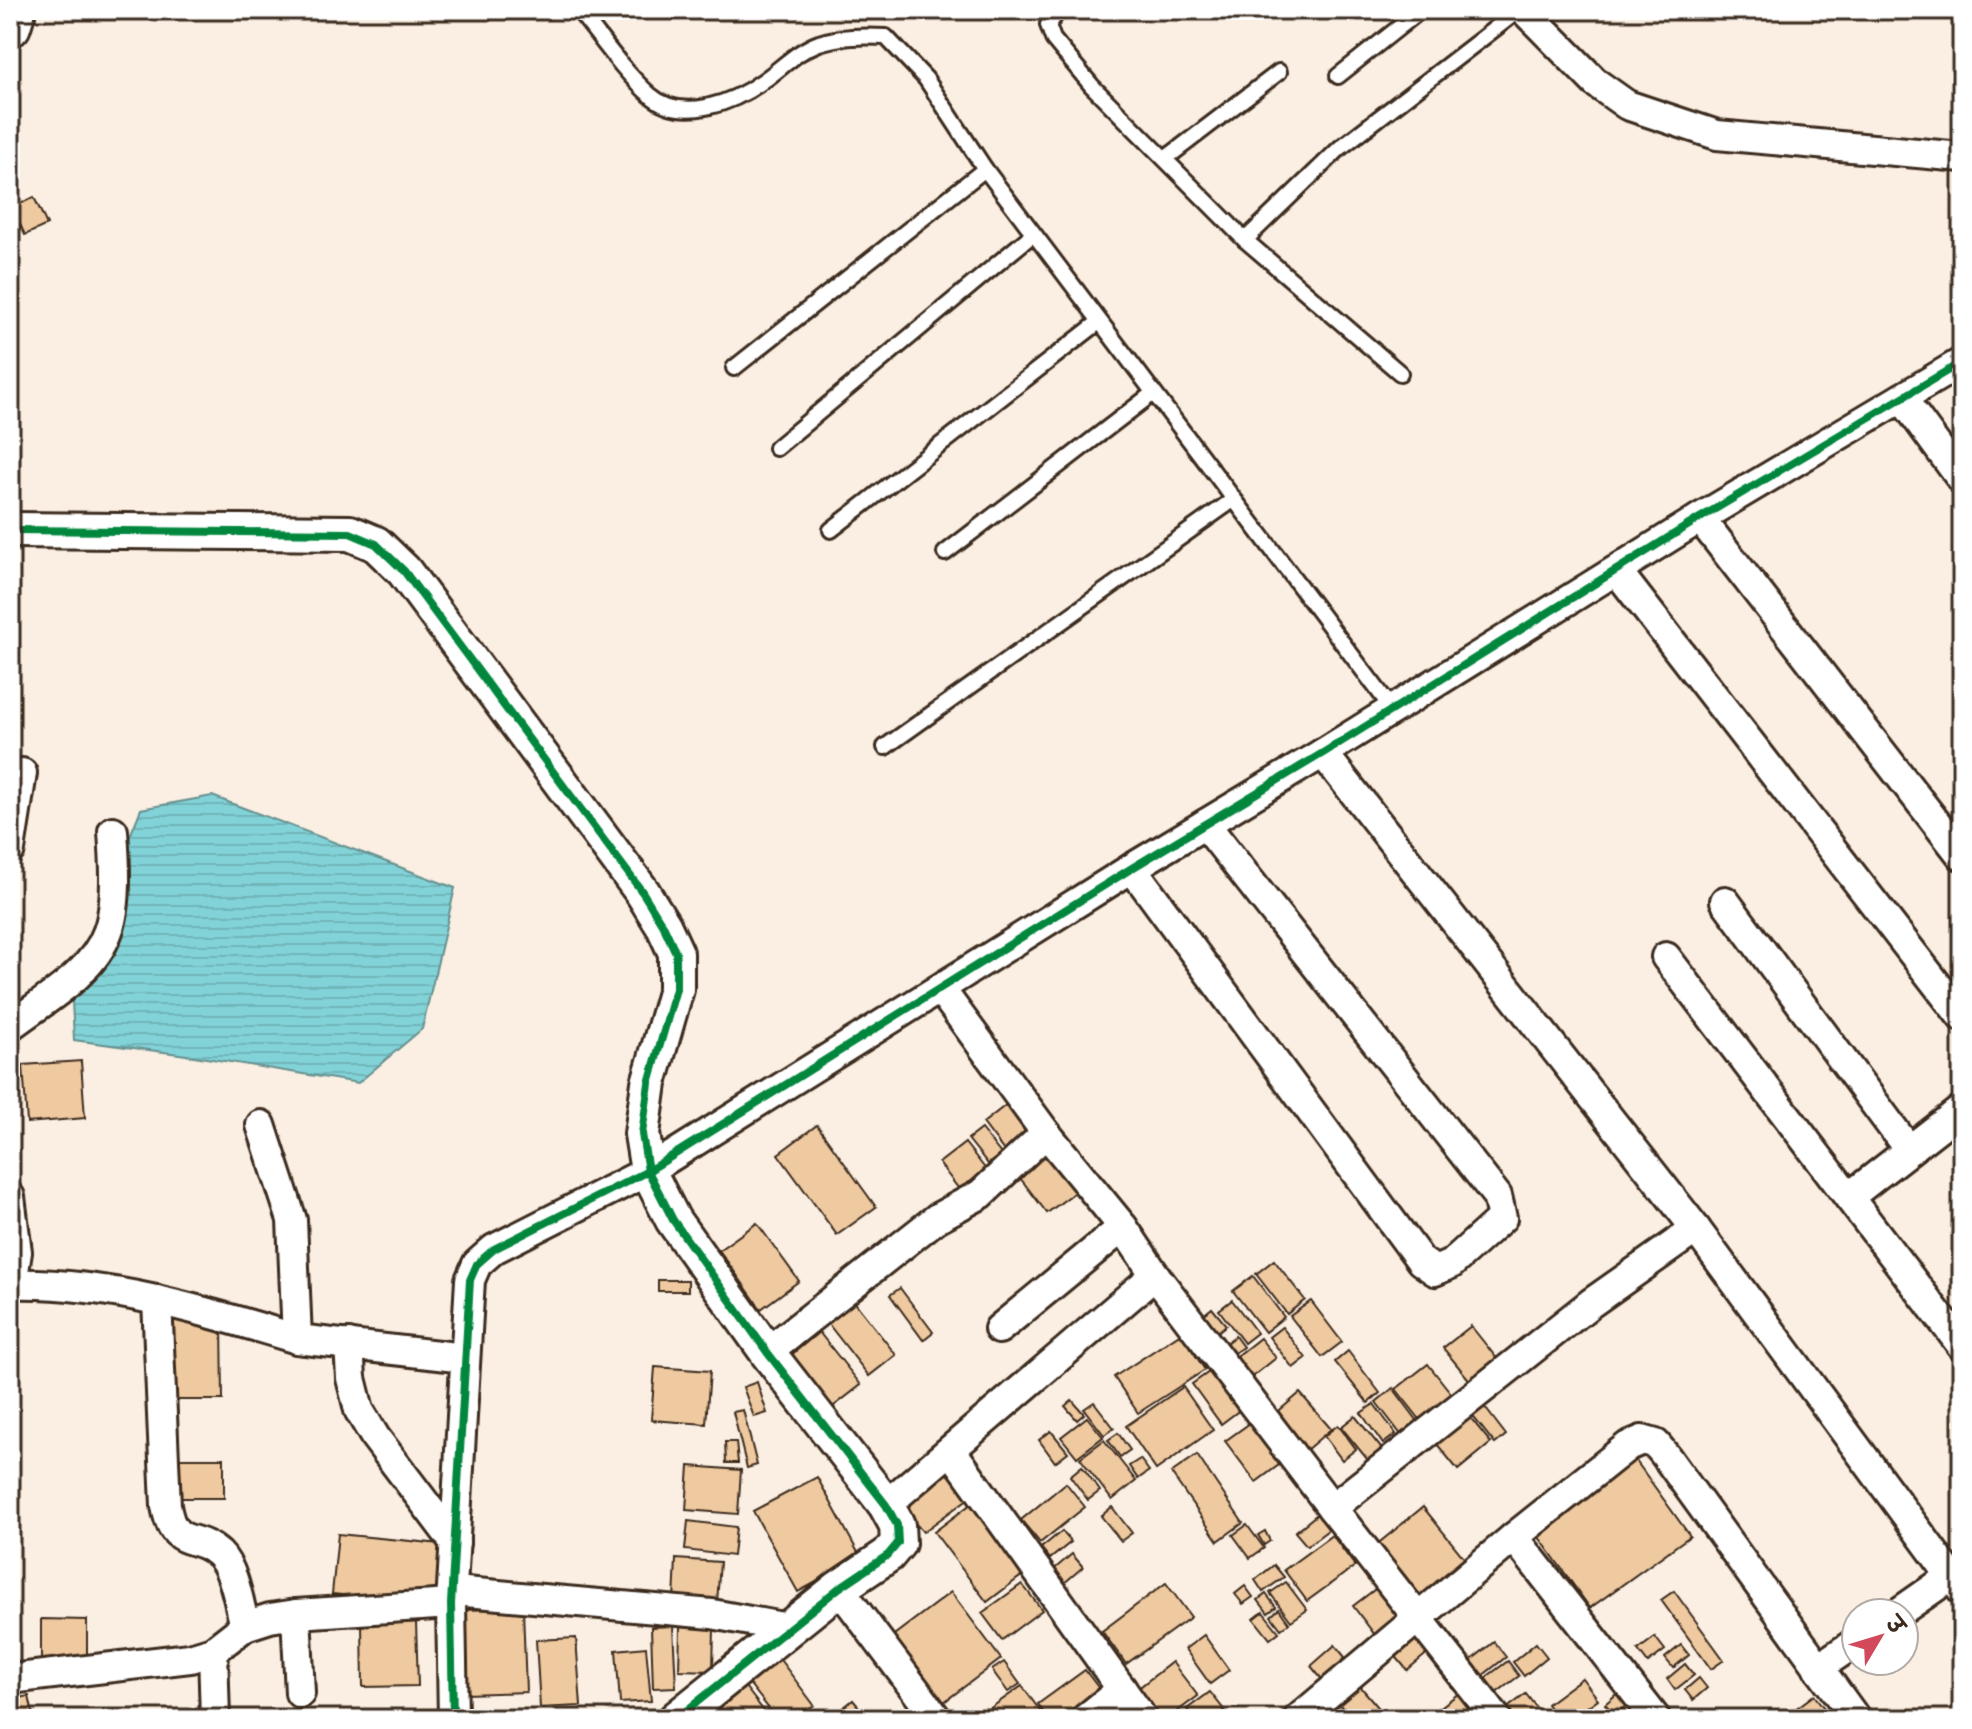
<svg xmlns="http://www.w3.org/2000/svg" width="1972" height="1729" font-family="'Architects Daughter','Playpen Sans Deva',sans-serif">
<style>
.water{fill:url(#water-rules);stroke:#668f8e;stroke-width:2}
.building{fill:#efc99f;stroke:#3b2a1e;stroke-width:2}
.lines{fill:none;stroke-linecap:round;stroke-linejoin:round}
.service-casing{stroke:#3b2a1e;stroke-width:20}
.minor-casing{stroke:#3b2a1e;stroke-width:34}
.tertiary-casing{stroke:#3b2a1e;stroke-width:40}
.secondary-casing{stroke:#3b2a1e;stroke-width:46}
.service{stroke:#fff;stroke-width:14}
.minor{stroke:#fff;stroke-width:28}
.tertiary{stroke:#fff;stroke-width:34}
.secondary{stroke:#fff;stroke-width:40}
.cycleway-casing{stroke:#fff;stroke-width:13}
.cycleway{stroke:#00873e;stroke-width:8}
</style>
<defs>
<pattern id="water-rules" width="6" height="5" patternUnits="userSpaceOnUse" patternTransform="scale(2)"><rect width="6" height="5" fill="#82d3d8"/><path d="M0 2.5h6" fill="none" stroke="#71b5b9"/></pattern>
</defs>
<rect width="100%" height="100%" fill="#faefe2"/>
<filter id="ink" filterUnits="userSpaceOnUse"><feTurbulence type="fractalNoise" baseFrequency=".0125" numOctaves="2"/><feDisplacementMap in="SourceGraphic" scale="16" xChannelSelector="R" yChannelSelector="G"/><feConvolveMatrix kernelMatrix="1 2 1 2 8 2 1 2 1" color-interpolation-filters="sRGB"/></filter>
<g filter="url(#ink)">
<path class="water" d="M212 796 455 888 422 1029 358 1083 194 1056 74 1040 71 981 141 809Z"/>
<g class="building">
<path d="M34 197 47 225 25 235 12 208Z"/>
<path d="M81 1061 85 1118 27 1123 23 1065Z"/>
<path d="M1006 1105 1027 1134 1004 1151 983 1123Z"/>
<path d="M817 1125 876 1207 837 1235 778 1154Z"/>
<path d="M981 1129 1001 1154 988 1164 968 1139Z"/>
<path d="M965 1143 991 1176 965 1197 939 1163Z"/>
<path d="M1045 1153 1075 1192 1047 1213 1017 1174Z"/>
<path d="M757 1223 799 1281 761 1309 719 1250Z"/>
<path d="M1274 1260 1305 1300 1287 1314 1256 1274Z"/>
<path d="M1253 1276 1284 1317 1265 1332 1233 1291Z"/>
<rect x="658" y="1280" width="30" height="11"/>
<path d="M900 1288 933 1332 923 1340 890 1295Z"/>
<path d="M853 1300 896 1355 869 1376 826 1321Z"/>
<path d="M1232 1300 1257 1333 1244 1343 1219 1310Z"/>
<path d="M1311 1301 1342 1342 1322 1357 1290 1316Z"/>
<path d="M1212 1308 1226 1325 1215 1334 1201 1317Z"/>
<path d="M222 1320 223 1400H175L174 1321Z"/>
<path d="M1471 1326 1498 1360 1471 1382 1443 1348Z"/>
<path d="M1282 1327 1306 1358 1293 1368 1269 1337Z"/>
<path d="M819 1332 861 1385 825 1413 784 1361Z"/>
<path d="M1181 1333 1205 1370 1138 1413 1114 1377Z"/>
<path d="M1235 1336 1243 1347 1234 1353 1226 1343Z"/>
<path d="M1260 1338 1276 1358 1243 1384 1227 1364Z"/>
<path d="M1348 1351 1380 1393 1368 1403 1335 1362Z"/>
<path d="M1428 1364 1458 1402 1426 1427 1396 1389Z"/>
<path d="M655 1367 710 1371 706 1424 651 1420Z"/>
<path d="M1212 1370 1241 1409 1221 1424 1192 1384Z"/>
<path d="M757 1382 767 1413 754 1417 743 1387Z"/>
<path d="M1183 1387 1213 1430 1156 1470 1126 1426Z"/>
<path d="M1393 1388 1426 1432 1409 1445 1376 1402Z"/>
<path d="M1300 1393 1331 1429 1299 1456 1268 1420Z"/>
<path d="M1072 1400 1084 1414 1077 1420 1065 1406Z"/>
<path d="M1480 1401 1506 1435 1495 1444 1468 1410Z"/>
<path d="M1094 1402 1114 1428 1104 1435 1084 1409Z"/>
<path d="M1374 1404 1396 1434 1383 1444 1361 1413Z"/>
<path d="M743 1410 757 1465 747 1468 733 1412Z"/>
<path d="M1465 1411 1491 1443 1458 1470 1432 1438Z"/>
<path d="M1355 1416 1390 1459 1376 1470 1341 1427Z"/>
<path d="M1087 1417 1103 1437 1077 1457 1061 1437Z"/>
<path d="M1253 1421 1283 1462 1256 1482 1225 1441Z"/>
<path d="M1338 1425 1356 1449 1342 1460 1324 1436Z"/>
<path d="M1051 1431 1068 1452 1055 1462 1039 1440Z"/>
<path d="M1118 1433 1130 1450 1120 1457 1108 1440Z"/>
<path d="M1104 1440 1136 1481 1112 1500 1080 1458Z"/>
<path d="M725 1442H736L738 1463H726Z"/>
<path d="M1631 1454 1690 1536 1590 1608 1531 1526Z"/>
<path d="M1197 1455 1243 1523 1218 1541 1171 1473Z"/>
<rect x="172" y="1458" width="52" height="40"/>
<path d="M1140 1459 1149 1471 1138 1479 1129 1466Z"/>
<path d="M950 1465 973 1495 923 1532 900 1506Z"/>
<path d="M689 1466 741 1470 738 1514 686 1510Z"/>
<path d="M1082 1466 1100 1491 1088 1500 1070 1476Z"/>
<path d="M817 1477 861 1558 798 1592 753 1511Z"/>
<path d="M1066 1483 1085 1507 1040 1543 1021 1520Z"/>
<path d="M975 1501 1028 1571 987 1602 934 1532Z"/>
<path d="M1112 1507 1132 1533 1121 1541 1101 1516Z"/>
<path d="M1423 1507 1465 1559 1417 1598 1375 1546Z"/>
<path d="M1320 1512 1332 1527 1307 1546 1295 1532Z"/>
<path d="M688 1521 736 1527 733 1556 685 1550Z"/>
<path d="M1247 1525 1264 1548 1250 1558 1233 1535Z"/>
<path d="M1062 1531 1071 1542 1050 1559 1041 1548Z"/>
<path d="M1265 1531 1270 1541 1264 1545 1258 1535Z"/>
<path d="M338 1534 441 1544 435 1604 332 1594Z"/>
<path d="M1332 1535 1355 1566 1307 1601 1284 1570Z"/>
<path d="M1072 1554 1083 1567 1063 1584 1052 1571Z"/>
<path d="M676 1559 720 1562 717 1603 674 1601Z"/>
<path d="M1274 1565 1284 1577 1263 1592 1255 1580Z"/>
<path d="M1286 1582 1307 1610 1291 1621 1270 1593Z"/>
<path d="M1166 1583 1191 1617 1126 1664 1102 1631Z"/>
<path d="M1022 1584 1042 1610 1002 1640 982 1613Z"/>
<path d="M1245 1586 1253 1597 1243 1604 1235 1594Z"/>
<path d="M1378 1587 1403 1620 1378 1639 1353 1606Z"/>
<path d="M1674 1591 1724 1660 1711 1669 1661 1600Z"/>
<path d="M951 1592 1001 1659 940 1705 890 1638Z"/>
<path d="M1266 1594 1276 1607 1268 1613 1258 1600Z"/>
<path d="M523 1608 526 1692 466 1694 463 1610Z"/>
<path d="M1279 1609 1289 1623 1281 1629 1271 1616Z"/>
<path d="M1263 1612 1279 1632 1270 1639 1254 1619Z"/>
<path d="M41 1619 87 1620V1665H41Z"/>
<path d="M416 1622 418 1686 363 1687 362 1623Z"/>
<path d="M673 1626 676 1687 653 1688 651 1627Z"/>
<path d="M680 1627 714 1628 713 1671 679 1670Z"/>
<path d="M1204 1635 1229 1670 1210 1684 1185 1649Z"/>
<path d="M1414 1635 1429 1652 1407 1670 1393 1653Z"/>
<path d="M1655 1637 1665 1650 1648 1663 1638 1650Z"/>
<path d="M576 1638 581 1706 540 1708 536 1640Z"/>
<path d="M1494 1642 1506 1657 1482 1676 1470 1661Z"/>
<path d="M1536 1643 1547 1657 1524 1676 1513 1662Z"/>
<path d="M1335 1645 1354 1668 1329 1688 1311 1666Z"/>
<path d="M1681 1645 1689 1655 1673 1668 1665 1658Z"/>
<path d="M646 1647 651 1701 620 1703 616 1650Z"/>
<path d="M772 1649 814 1705 796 1719H777L741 1673Z"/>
<path d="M1508 1661 1519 1676 1496 1693 1485 1678Z"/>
<path d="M1004 1662 1020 1684 1008 1692 992 1670Z"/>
<path d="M1172 1662 1198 1696 1167 1719H1158L1136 1690Z"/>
<path d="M1685 1664 1694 1675 1675 1690 1667 1679Z"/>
<path d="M1085 1670 1100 1690 1060 1719H1048L1038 1704Z"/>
<path d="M1582 1678 1598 1699 1571 1719H1558L1547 1704Z"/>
<path d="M1699 1678 1707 1688 1693 1700 1685 1690Z"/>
<path d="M739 1679 770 1719H717L706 1705Z"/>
<path d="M1022 1686 1046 1719H975Z"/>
<path d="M1360 1686 1383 1713 1376 1719H1352L1339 1704Z"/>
<path d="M1620 1691 1630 1702 1616 1715 1605 1704Z"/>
<path d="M1210 1692 1225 1711 1213 1719H1194L1187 1709Z"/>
<path d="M1458 1694 1471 1711 1461 1719H1440L1434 1712Z"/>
<path d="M1526 1694 1545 1719H1507L1502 1712Z"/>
<path d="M1814 1695 1827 1712 1818 1719H1782Z"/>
<path d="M29 1696 34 1719H10V1700Z"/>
<path d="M853 1700 869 1719H829Z"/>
<path d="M917 1708 926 1719H903Z"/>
</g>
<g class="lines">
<defs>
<g id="service">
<path d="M578 10C601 38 623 71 650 95 682 123 733 103 763 81 782 68 797 51 819 43 841 36 863 36 886 37L926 79 985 169 1393 710"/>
<path d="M1059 10 1048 25 1053 39 1092 86 1245 240 1400 373"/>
<path d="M1338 76 1421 10"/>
<path d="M1165 159 1279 72"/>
<path d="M1245 240 1340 148 1519 10"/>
<path d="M734 368 985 169"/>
<path d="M776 448 1033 234"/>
<path d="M831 530 1099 322"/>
<path d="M945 553 1152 394"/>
<path d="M885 747 1233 500"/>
</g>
<g id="minor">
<path d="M1524 10 1596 83 1627 105 1717 135 1962 157"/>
<path d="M1902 398 1962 480"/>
<path d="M1700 518 1962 856"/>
<path d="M1617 571 1962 1017"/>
<path d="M1323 753 1696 1229 1962 1591"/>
<path d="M10 850 22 773"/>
<path d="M1132 868 1421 1261 1435 1271 1451 1264 1502 1218 1497 1196 1205 824"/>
<path d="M1725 901 1909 1150"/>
<path d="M1666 957 1962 1346"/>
<path d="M941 990 1046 1133 1123 1227 1155 1275 1332 1508 1497 1719"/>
<path d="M10 1026C44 1000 93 974 108 931 118 904 115 860 113 831"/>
<path d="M261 1125 292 1220 297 1339 465 1358"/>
<path d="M10 1197 17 1252 12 1284"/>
<path d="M1849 1197 1962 1109"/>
<path d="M10 1284C105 1281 207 1311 297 1339"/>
<path d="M157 1300 166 1506C174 1551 194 1531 219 1554 235 1570 239 1605 245 1626"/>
<path d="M999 1329 1123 1227"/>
<path d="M349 1344 351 1378 359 1410 375 1437 455 1543"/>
<path d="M767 1352 937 1218 981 1194 1046 1133"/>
<path d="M951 1450 1143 1719"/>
<path d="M886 1505 1155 1275"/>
<path d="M1332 1508 1591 1303 1696 1229"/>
<path d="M1514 1537 1656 1719"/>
<path d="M839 1588 937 1719"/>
<path d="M454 1591 712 1614 788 1628"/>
<path d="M1898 1613 1951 1576"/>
<path d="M296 1614 300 1693"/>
<path d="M213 1651 215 1719"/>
<path d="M1818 1668 1856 1642"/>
<path d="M10 1679 190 1658 213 1651 245 1626 270 1618 296 1614 451 1604"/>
<path d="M453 1719 451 1604 470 1280 477 1264 494 1249 648 1171 1132 868 1323 753 1700 518 1962 362"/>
<path d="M1085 1719 1122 1689"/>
<path d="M1298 1719 1514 1537 1628 1446 1642 1440 1656 1444 1665 1455 1856 1719"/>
</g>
<path id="tertiary" d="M10 530 350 533 376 544 404 571 643 893 664 927 676 953V989L649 1083 642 1134 648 1171 673 1220 767 1352 886 1505 897 1525 898 1543 888 1555 839 1588 676 1719"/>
<path id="secondary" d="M10 26 15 10"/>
</defs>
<use href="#service" class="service-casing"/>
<use href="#minor" class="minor-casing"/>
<use href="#tertiary" class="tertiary-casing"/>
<use href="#secondary" class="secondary-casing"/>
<use href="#service" class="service"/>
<use href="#minor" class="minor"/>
<use href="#tertiary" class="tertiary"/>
<use href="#secondary" class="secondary"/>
<defs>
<g id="cycleway">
<path d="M10 530 350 533 376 544 404 571 643 893 664 927 676 953V989L649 1083 642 1134 648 1171 673 1220 767 1352 886 1505 897 1525 898 1543 888 1555 839 1588 676 1719"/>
<path d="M453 1719 451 1604 470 1280 477 1264 494 1249 648 1171 1132 868 1323 753 1700 518 1962 362"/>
</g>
</defs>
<use href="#cycleway" class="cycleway-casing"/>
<use href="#cycleway" class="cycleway"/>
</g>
</g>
<rect width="1972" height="1729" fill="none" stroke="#fff" stroke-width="40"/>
<rect x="20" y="20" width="1932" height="1689" fill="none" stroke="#3b2a1e" stroke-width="3" filter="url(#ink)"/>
<g transform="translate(1880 1637) rotate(52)"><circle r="38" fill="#ffffff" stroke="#b1aaa5" stroke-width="2"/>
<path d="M0-6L14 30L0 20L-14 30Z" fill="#d1495b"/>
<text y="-12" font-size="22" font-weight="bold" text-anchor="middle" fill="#3b2a1e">उ</text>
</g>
</svg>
